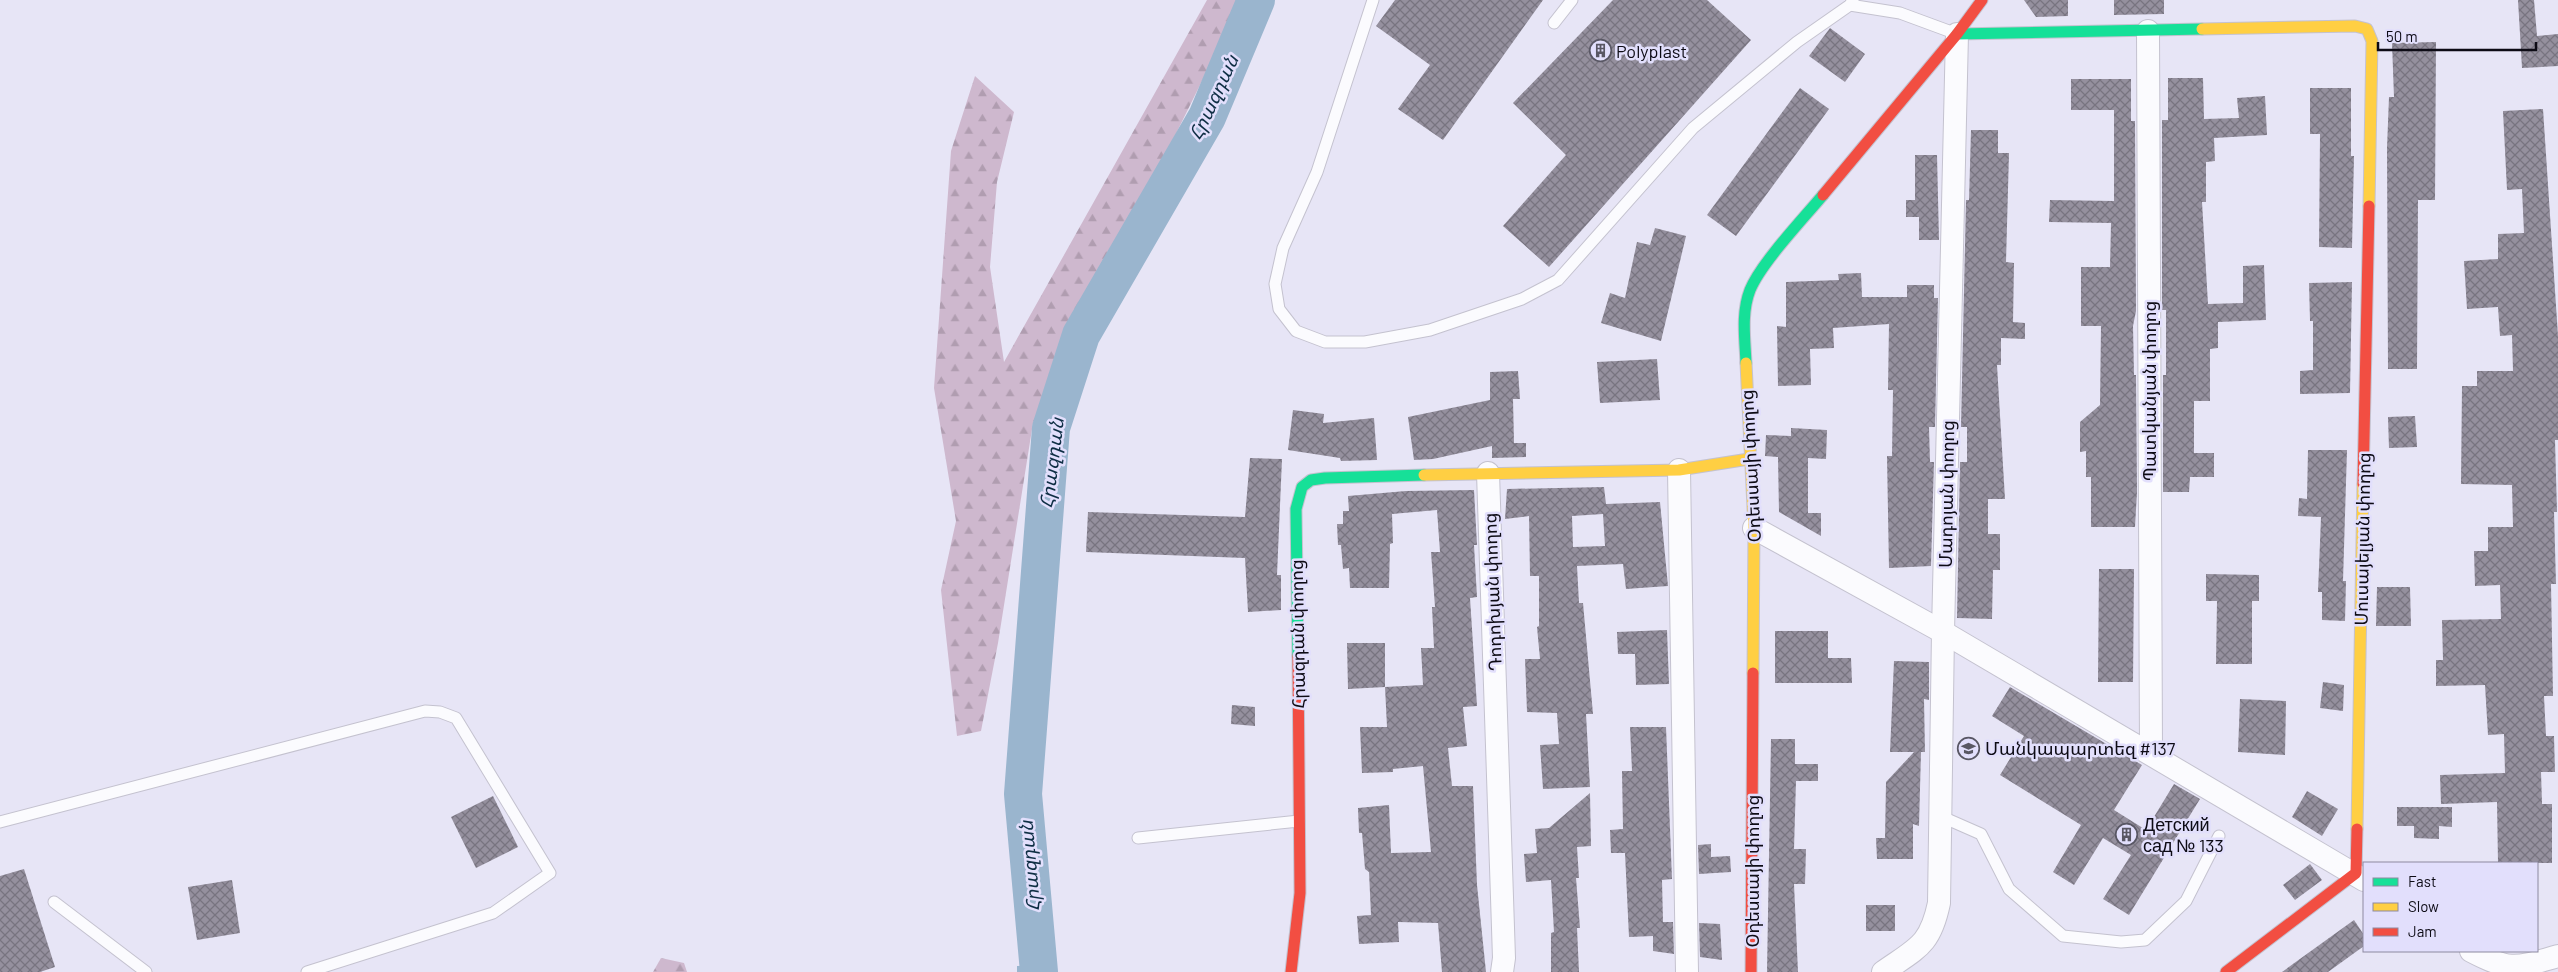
<svg xmlns="http://www.w3.org/2000/svg" width="2558" height="972" font-family="Barlow,'Noto Sans Armenian',sans-serif">
<style>
.forest{fill:url(#forest-firs)}
.water{fill:#9ab5ce}
.lines{fill:none;stroke-linecap:round;stroke-linejoin:round}
.river{stroke:#9ab5ce;stroke-width:38}
.building{fill:url(#building-cross-hatch);fill-rule:evenodd}
.lane-casing{stroke:#c4c2cf;stroke-width:13}
.street-casing{stroke:#c4c2cf;stroke-width:24}
.fast-casing{stroke:#c4c2cf;stroke-width:13}
.slow-casing{stroke:#c4c2cf;stroke-width:13}
.jam-casing{stroke:#c4c2cf;stroke-width:13}
.lane{stroke:#fbfbfe;stroke-width:11}
.street{stroke:#fbfbfe;stroke-width:22}
.fast{stroke:#16e098;stroke-width:11}
.slow{stroke:#ffcf43;stroke-width:11}
.jam{stroke:#f24e42;stroke-width:11}
.labels{text-anchor:middle;dominant-baseline:central;stroke-width:5;stroke-linejoin:round;paint-order:stroke}
.poi-label{font-size:18px;fill:#0d0b15;stroke:#e2dffc;text-anchor:start}
.street-label{font-size:18px;fill:#0d0b15;stroke:#e2dffc}
.water-label{font-size:19px;font-style:italic;fill:#0e2e44;stroke:#e2dffc}
</style>
<defs>
<pattern id="forest-firs" width="22" height="20" patternUnits="userSpaceOnUse" patternTransform="scale(1.25)"><rect width="22" height="20" fill="#ceb8ce"/><path d="M5 1l3.5 6h-7zM16 11l3.5 6h-7z" fill="#b09db0"/></pattern>
<pattern id="building-cross-hatch" width="8" height="8" patternUnits="userSpaceOnUse" patternTransform="scale(1.25)"><rect width="8" height="8" fill="#95909e"/><path d="M0 0l8 8M0 8l8-8" fill="none" stroke="#787480"/></pattern>
</defs>
<rect width="100%" height="100%" fill="#e7e5f6"/>
<g class="forest">
<path d="M1207 0H1242L1033 423 998 643 981 731 957 736 941 590 956 521 934 388 951 151 975 76 1014 112 997 182 990 267 1004 362Z"/>
<path d="M661 958 684 963 687 972H653Z"/>
</g>
<path class="water" d="M1057 965V972H1017V966Z"/>
<g class="lines">
<path class="river" d="M1039 972 1023 794 1051 428 1081 335 1207 117 1256 0"/>
</g>
<g class="building">
<path d="M1395 0H1543L1443 140 1398 109 1430 65 1376 26Z"/>
<path d="M1613 0H1707L1751 40 1549 267 1503 226 1566 155 1513 103Z"/>
<path d="M2024 0H2068V16L2036 17Z"/>
<path d="M2114 0H2164V14L2114 15Z"/>
<path d="M2518 0H2534L2537 36 2558 34V66L2522 68Z"/>
<path d="M1830 28 1865 54 1845 82 1809 56Z"/>
<path d="M2436 42 2435 200H2418L2417 369H2388L2387 148 2389 97H2394L2392 43Z"/>
<path d="M2168 78H2203L2204 119 2239 118 2237 98 2265 96 2267 135 2214 138 2215 161 2206 162V202H2202L2208 304 2243 303V266L2264 265 2266 320 2218 322V348L2210 349V401H2194V453H2214V477H2190L2189 492H2163V375H2166V310H2162V120H2168Z"/>
<path d="M2071 79H2131V121H2135L2136 311 2133 326 2134 375H2136L2137 492 2135 527H2091V477H2086V451L2080 452V422L2100 405 2101 326H2081V267H2110L2111 223 2049 222 2050 200 2114 201V110H2071Z"/>
<path d="M1800 88 1829 109 1736 236 1707 215Z"/>
<path d="M2310 88H2351V156H2354L2352 248 2319 247 2320 134H2310Z"/>
<path d="M2543 109 2558 336V440H2555L2557 512H2554L2556 584H2551L2553 696H2544L2546 736H2554L2555 772H2541L2542 804H2552V863H2498L2497 802 2441 804 2440 775 2505 773 2504 734 2488 735 2485 685 2436 686V660H2443L2442 620 2501 619 2500 585 2475 586 2474 551H2488V527H2513L2512 485 2461 484 2462 386H2477V371H2513L2512 335 2500 336 2498 307 2467 309 2464 261 2498 259V234L2524 233 2522 189 2507 190 2503 111Z"/>
<path d="M1971 130H1998V153H2009L2006 262 2014 263 2013 322 2025 323V339L2001 338V365H1997L2005 499H1988V534H2000V570H1993L1992 619 1957 618 1960 462H1967V427H1961L1966 200H1969Z"/>
<path d="M1915 155H1937L1939 240H1919V217H1906V200H1915Z"/>
<path d="M1655 228 1686 236 1661 341 1601 323 1610 293 1625 298 1637 242 1650 245Z"/>
<path d="M1861 273 1862 297H1907V285H1934V298H1938L1935 427H1929L1930 462H1934L1931 566 1889 568 1887 456H1892L1893 390H1888L1889 324 1833 328 1834 348 1810 349 1811 385 1778 386 1777 326 1786 327V282L1839 280 1838 274Z"/>
<path d="M2352 282 2350 393 2300 394V371L2313 370V321H2310L2309 283Z"/>
<path d="M1657 359 1660 400 1600 403 1597 362Z"/>
<path d="M1518 371 1520 399H1513L1514 443H1526V457L1492 458V446L1433 459 1414 460 1408 417 1490 400V372Z"/>
<path d="M1293 410 1324 414 1323 423 1374 418 1377 460 1341 461 1340 458 1288 450Z"/>
<path d="M2415 416 2417 447 2389 448 2388 417Z"/>
<path d="M1791 428 1827 430 1826 459 1808 458V513H1821V536L1779 512 1778 457 1765 456 1766 435 1791 436Z"/>
<path d="M2308 450H2347L2343 581H2346L2345 621 2322 620V592H2318L2321 517 2298 516 2299 498 2307 499Z"/>
<path d="M1250 458 1282 459 1277 575H1281V610L1248 612 1245 558 1086 552 1088 512 1245 517Z"/>
<path d="M1604 487 1606 504 1660 502 1668 586 1626 589 1623 564 1577 566 1579 603H1583L1593 714H1586L1590 787 1543 789 1540 745 1559 744 1557 713 1527 712 1525 659H1540L1537 627 1539 626V576H1530L1529 516 1505 519 1507 489ZM1603 514 1605 546 1573 547 1572 516Z"/>
<path d="M1474 490 1477 545H1474L1477 597 1470 598 1477 706 1463 707 1467 746 1448 748 1452 786H1473L1477 885 1486 972H1442L1438 923 1398 922 1399 942 1359 944 1357 916 1371 915 1369 872 1365 869 1362 833H1359L1358 808 1389 805 1391 853 1431 852 1423 766 1393 769V772L1362 773 1360 727H1387L1385 687 1423 685 1421 648H1434L1432 607H1435L1431 552H1440L1437 510 1392 514 1393 543 1390 544 1389 588H1350L1349 568 1343 569 1341 545H1338L1337 524H1343V511H1349L1348 496 1406 491Z"/>
<path d="M2099 569H2134L2133 682H2098Z"/>
<path d="M2206 574 2259 575V601H2252V664H2216L2217 601H2206Z"/>
<path d="M2377 587H2410L2411 626H2376Z"/>
<path d="M1667 630 1669 684 1636 685 1635 654H1618L1617 632Z"/>
<path d="M1775 631H1828V658H1851L1852 683H1775Z"/>
<path d="M1347 643H1385V687L1348 689Z"/>
<path d="M1894 661 1929 662V700L1924 699 1925 752H1921L1919 826 1913 824V859H1877L1876 838H1885L1886 782 1914 752H1890Z"/>
<path d="M2323 682 2344 685 2343 711 2320 708Z"/>
<path d="M2010 687 2142 765 2114 810 2146 830 2174 784 2200 799 2129 915 2103 899 2131 855 2103 838 2074 885 2053 872 2081 825 2000 775 2024 736 1992 716Z"/>
<path d="M2240 699 2286 701 2285 755 2238 752Z"/>
<path d="M1232 705 1255 707V726L1231 724Z"/>
<path d="M1630 727H1666L1672 879 1662 880 1663 922H1673L1674 954 1653 951V936L1629 937 1625 853H1611L1610 830 1623 829 1622 771H1632Z"/>
<path d="M1771 739H1795V764H1818V781H1796L1794 849H1806L1805 884H1794L1798 972H1767Z"/>
<path d="M2307 791 2338 809 2322 836 2292 817Z"/>
<path d="M1590 793 1591 846 1577 847 1579 878H1576L1580 928H1577L1579 972H1551V933L1554 932 1551 880 1526 882 1524 854 1537 853 1535 829 1549 828Z"/>
<path d="M493 796 518 847 476 868 451 817Z"/>
<path d="M2397 807H2452V827L2439 826V839L2414 838V826H2397Z"/>
<path d="M1711 844V857L1730 856 1731 872 1699 874 1698 845Z"/>
<path d="M2310 864 2322 880 2295 900 2283 885Z"/>
<path d="M24 869 55 967 40 972H0V876Z"/>
<path d="M232 880 240 933 197 940 188 887Z"/>
<rect x="1866" y="905" width="29" height="26"/>
<path d="M2354 920 2364 935V946L2328 972H2282Z"/>
<path d="M1699 923 1720 924 1722 960 1700 957Z"/>
</g>
<g class="lines">
<defs>
<g id="lane">
<path d="M1373 0 1317 172 1283 248 1275 284 1279 309 1296 331 1325 342H1365L1430 330 1522 299 1558 280 1693 128 1797 42 1850 5 1853 0"/>
<path d="M1850 5 1900 13 1957 34"/>
<path d="M1554 23 1572 0"/>
<path d="M1940 816 1981 834 2009 889 2063 936 2121 942 2145 940 2186 901 2219 836"/>
<path d="M0 822 425 711 440 712 456 718 550 873 493 913 307 972"/>
<path d="M1138 838 1299 821"/>
<path d="M54 902 146 972"/>
</g>
<g id="street">
<path d="M2148 31 2151 752"/>
<path d="M1679 470 1687 972"/>
<path d="M1488 473 1504 958 1502 972"/>
<path d="M1754 528 1943 632 2364 880"/>
<path d="M2471 951C2511 972 2516 968 2558 956"/>
<path d="M1883 972C1917 948 1930 946 1939 903L1943 632 1957 34"/>
</g>
<g id="fast">
<path d="M1957 34 2202 29"/>
<path d="M1746 363C1745 339 1741 313 1750 290 1761 263 1803 219 1823 195"/>
<path d="M1298 656 1296 509 1302 487 1311 480 1325 478 1424 475"/>
</g>
<g id="slow">
<path d="M2202 29 2355 26 2367 29 2372 41 2369 206"/>
<path d="M1746 363 1754 528 1753 673"/>
<path d="M1424 475 1679 470 1749 459"/>
<path d="M2357 829 2363 484"/>
</g>
<g id="jam">
<path d="M1823 195 1957 34 1982 0"/>
<path d="M2363 484 2369 206"/>
<path d="M1291 972 1300 893 1298 656"/>
<path d="M1751 972 1753 673"/>
<path d="M2226 972 2356 873 2357 829"/>
</g>
</defs>
<use href="#lane" class="lane-casing"/>
<use href="#street" class="street-casing"/>
<use href="#fast" class="fast-casing"/>
<use href="#slow" class="slow-casing"/>
<use href="#jam" class="jam-casing"/>
<use href="#lane" class="lane"/>
<use href="#street" class="street"/>
<use href="#fast" class="fast"/>
<use href="#slow" class="slow"/>
<use href="#jam" class="jam"/>
</g>
<defs>
<symbol id="building-ring" viewBox="-11 -11 22 22"><circle r="9.5" fill="#e2dffc" stroke="#595764" stroke-width="1.5"/><path d="M-4-6H4V6H1V3H-1V6H-4ZM-2.5-4.3h1.7v1.8h-1.7ZM.8-4.3h1.7v1.8H.8ZM-2.5-1h1.7V.8h-1.7ZM.8-1h1.7V.8H.8Z" fill="#595764"/></symbol>
<symbol id="school-ring" viewBox="-11 -11 22 22"><circle r="9.5" fill="#e2dffc" stroke="#595764" stroke-width="1.5"/><path d="M0-5L7-2L0 1L-7-2ZM-4 1L0 2.5L4 1V4Q0 6-4 4Z" fill="#595764"/></symbol>
</defs>
<g fill-rule="evenodd">
<use href="#building-ring" x="1588" y="38" width="25" height="25"/>
<use href="#school-ring" x="1956" y="736" width="25" height="25"/>
<use href="#building-ring" x="2114" y="822" width="25" height="25"/>
</g>
<g class="labels">
<g class="poi-label">
<text x="1616" y="51">Polyplast</text>
<text x="1985" y="748">Մանկապարտեզ #137</text>
<text x="2143" y="824">Детский<tspan x="2143" dy="21">сад № 133</tspan></text>
</g>
<g class="street-label">
<text transform="translate(2149 391) rotate(-90)">Պատկանյան փողոց</text>
<text transform="translate(1750 466) rotate(-93)">Օդեսսայի փողոց</text>
<text transform="translate(1946 494) rotate(-89)">Մադոյան փողոց</text>
<text transform="translate(2362 539) rotate(-89)">Մուսայելյան փողոց</text>
<text transform="translate(1492 592) rotate(-92)">Դոդոխյան փողոց</text>
<text transform="translate(1297 634) rotate(-91)">Հրազդան փողոց</text>
<text transform="translate(1752 871) rotate(-90)">Օդեսսայի փողոց</text>
</g>
<g class="water-label">
<text transform="translate(1213 97) rotate(-65)">Հրազդան</text>
<text transform="translate(1051 463) rotate(-83)">Հրազդան</text>
<text transform="translate(1029 866) rotate(-95)">Հրազդան</text>
</g>
</g>
<rect x="2363" y="862" width="175" height="90" fill="#e2dffc" stroke="#8d8aa0"/>
<rect x="2373" y="878" width="25" height="8" fill="#16e098" stroke="#8d8aa0"/>
<text x="2408" y="887" font-size="15" fill="#0d0b15">Fast</text>
<rect x="2373" y="903" width="25" height="8" fill="#ffcf43" stroke="#8d8aa0"/>
<text x="2408" y="912" font-size="15" fill="#0d0b15">Slow</text>
<rect x="2373" y="928" width="25" height="8" fill="#f24e42" stroke="#8d8aa0"/>
<text x="2408" y="937" font-size="15" fill="#0d0b15">Jam</text>
<path d="M2378 42v8h158v-8" fill="none" stroke="#0d0b15" stroke-width="2.5"/>
<text x="2386" y="42" font-size="15" fill="#0d0b15" stroke="#e2dffc" stroke-width="4" paint-order="stroke">50 m</text>
</svg>
